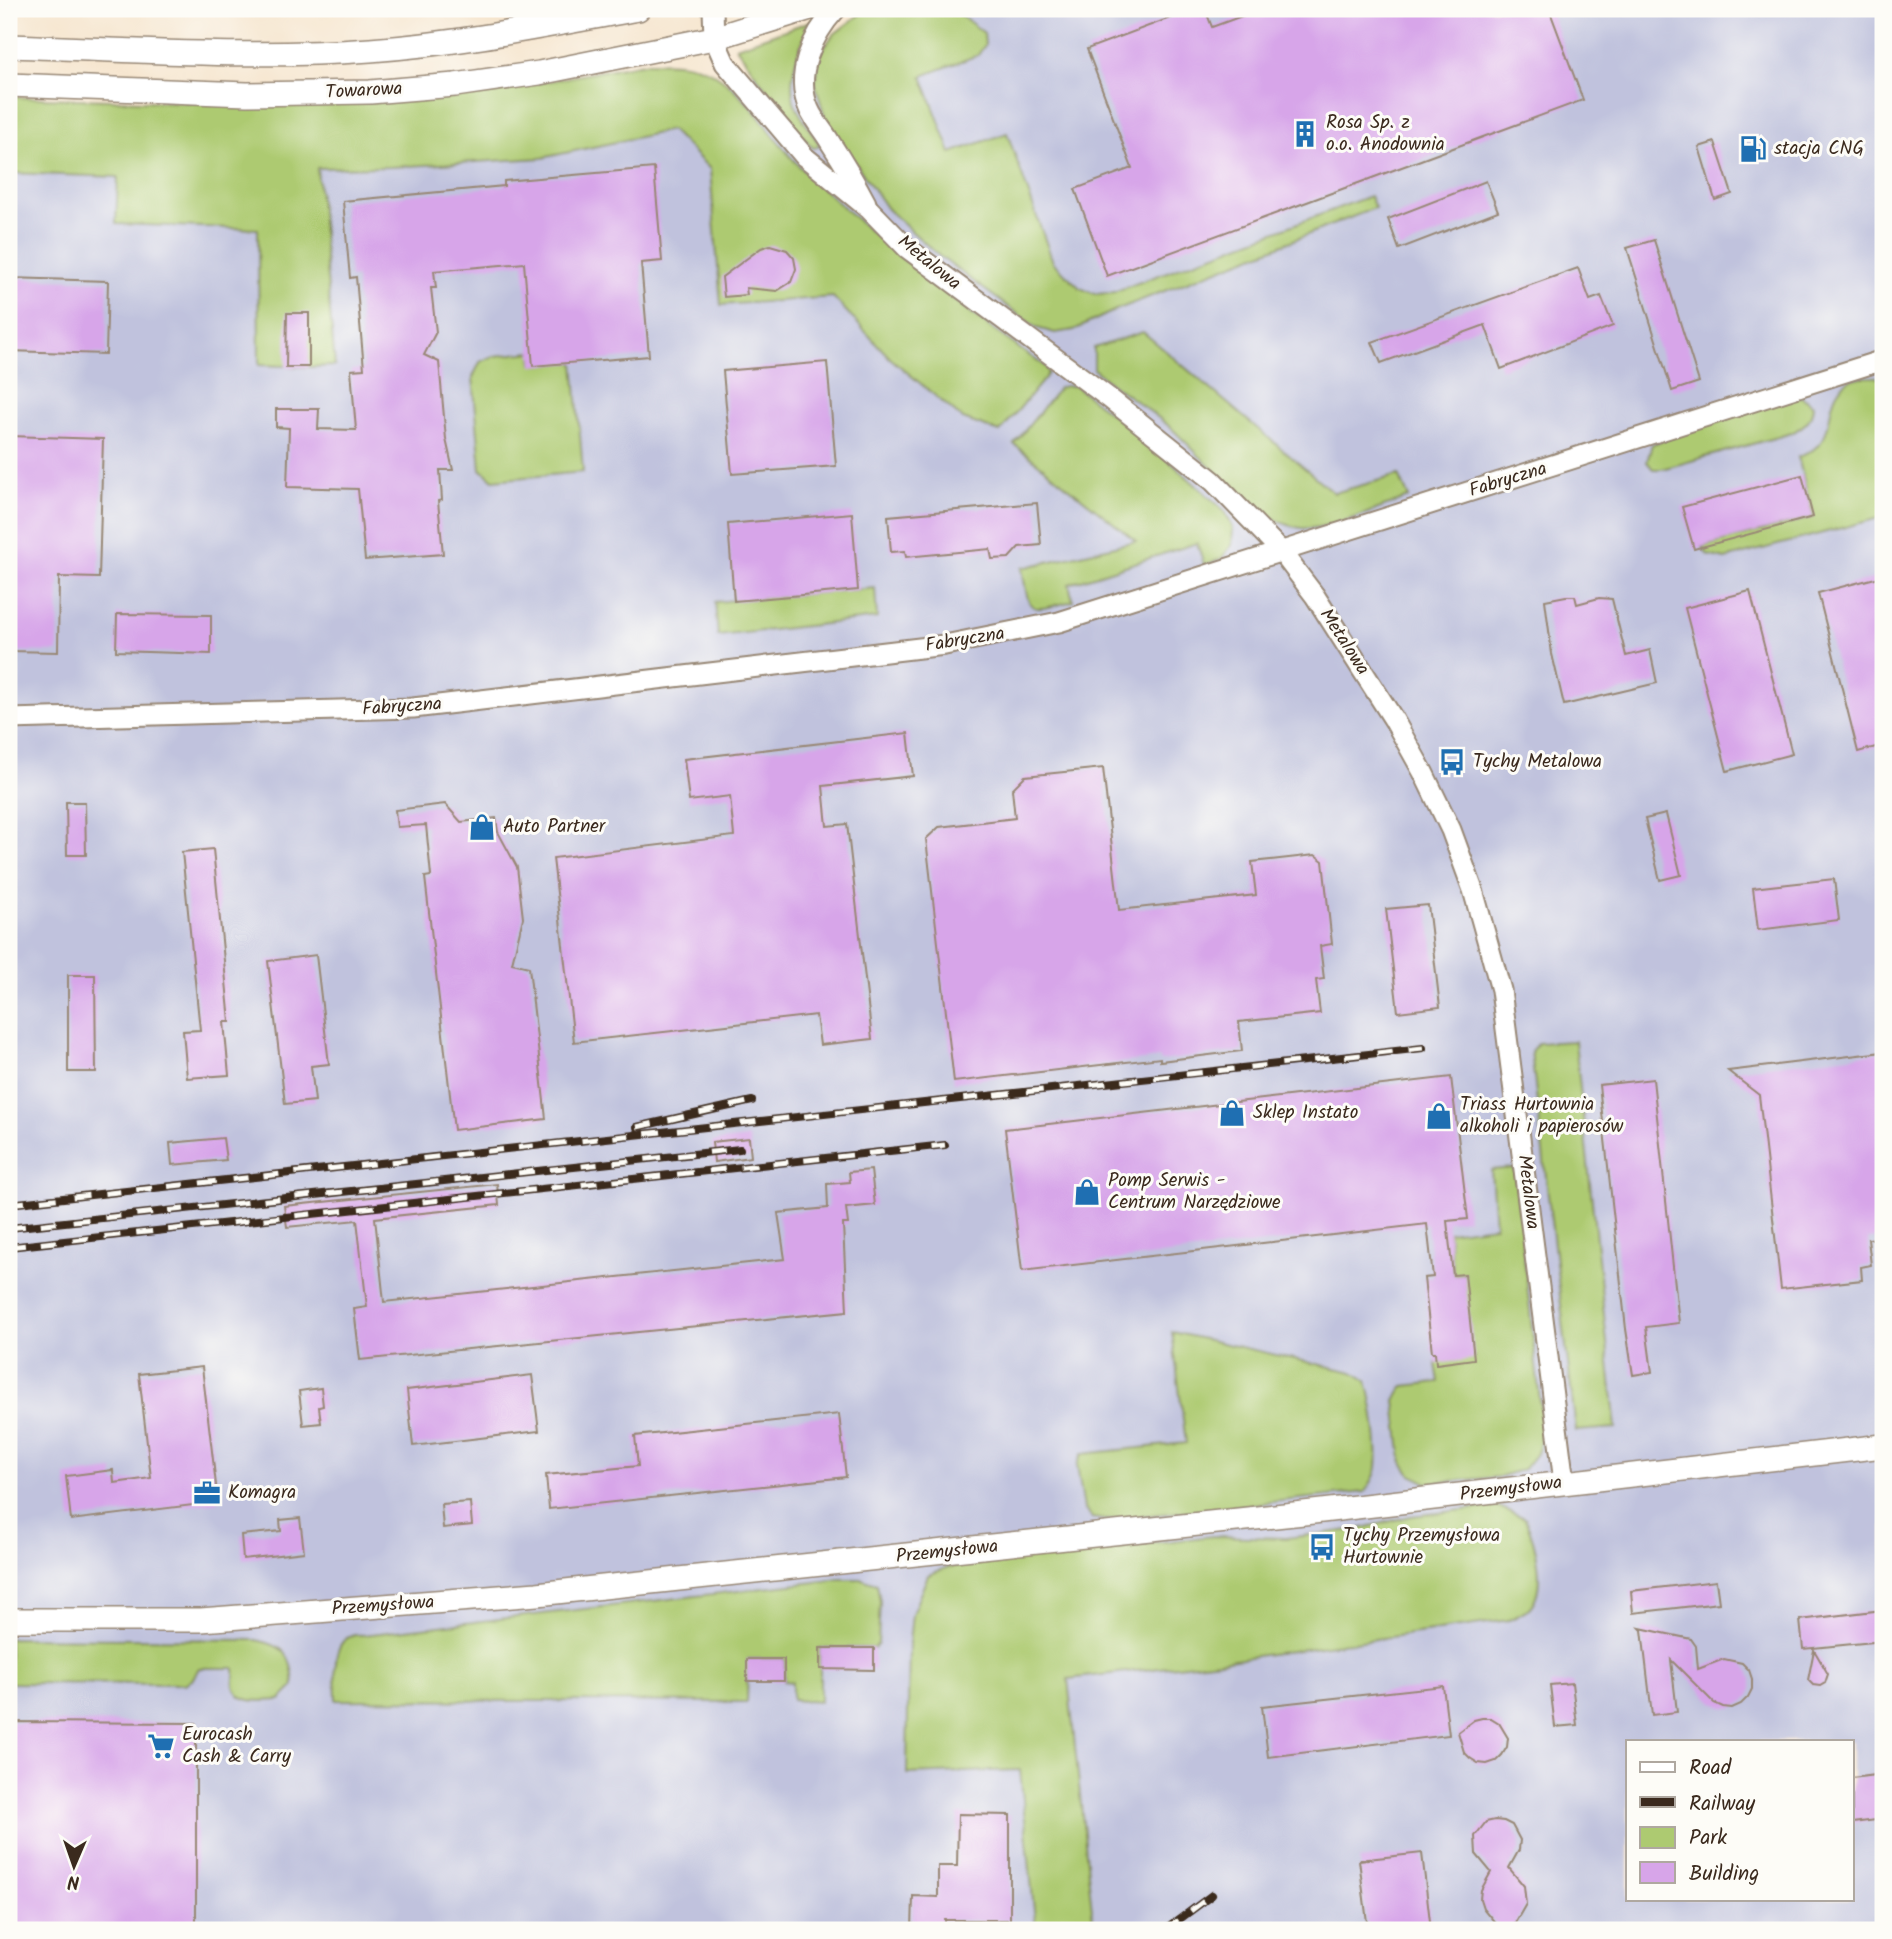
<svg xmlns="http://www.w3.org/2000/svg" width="1892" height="1939" font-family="Kalam,sans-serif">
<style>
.industrial{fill:#c0c2dd;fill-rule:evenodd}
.green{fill:#adca71;stroke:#747a48;stroke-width:2}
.building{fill:#d7a5e9}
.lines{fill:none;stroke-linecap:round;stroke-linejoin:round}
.minor-casing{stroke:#988876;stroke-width:23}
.tertiary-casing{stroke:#988876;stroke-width:26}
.minor{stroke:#fff;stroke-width:19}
.tertiary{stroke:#fff;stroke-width:23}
.rail-casing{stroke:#3b2a1e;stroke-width:8}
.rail{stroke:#fdfcf7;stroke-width:5;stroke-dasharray:16;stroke-linecap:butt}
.labels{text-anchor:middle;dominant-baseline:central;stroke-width:6;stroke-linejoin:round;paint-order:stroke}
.street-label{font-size:19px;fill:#3b2a1e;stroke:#fdfcf7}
.poi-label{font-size:19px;fill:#3b2a1e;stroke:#fdfcf7;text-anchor:start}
</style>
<rect width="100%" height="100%" fill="#fdfcf7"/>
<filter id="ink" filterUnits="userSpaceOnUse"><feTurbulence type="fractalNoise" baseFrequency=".0143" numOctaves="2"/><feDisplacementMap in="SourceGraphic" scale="14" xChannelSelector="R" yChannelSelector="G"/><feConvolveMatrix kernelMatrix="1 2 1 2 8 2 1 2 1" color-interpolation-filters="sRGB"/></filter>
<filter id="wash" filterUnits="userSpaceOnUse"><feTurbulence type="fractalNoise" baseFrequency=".00686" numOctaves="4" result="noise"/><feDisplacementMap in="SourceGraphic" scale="28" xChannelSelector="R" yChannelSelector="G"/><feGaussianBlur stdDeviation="1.57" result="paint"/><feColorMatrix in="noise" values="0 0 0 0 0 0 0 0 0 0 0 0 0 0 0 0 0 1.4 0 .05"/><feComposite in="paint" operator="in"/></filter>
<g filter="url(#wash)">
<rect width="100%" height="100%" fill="#f6e5ce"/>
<path class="industrial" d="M931 9H1883V1930H9V116L708 91ZM1628 1741H1852V1899H1628Z"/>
<g class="green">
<path d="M872 9H953L984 33 985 45 978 55 922 76 951 153 1007 133 1053 262 1080 288 1095 294 1111 293 1370 196 1375 208 1116 310 1074 330 1055 333 1037 328 939 256 887 209 826 120 815 83 819 54 833 35 864 11Z"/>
<path d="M811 21C801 44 787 75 794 101 799 116 811 131 819 144L818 147 813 148 790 122 736 47Z"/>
<path d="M649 62C672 62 696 62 716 75 753 99 774 143 806 173 881 244 961 309 1046 367L1048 373 1045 378 1000 432 963 419 890 358 833 297 721 305 710 169 671 130 542 158 391 167 317 168 335 366 309 367 259 365 258 229 116 224 118 177 9 173V97L250 104 347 103 469 96Z"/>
<path d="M1143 332 1334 493 1399 475 1409 498C1380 507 1330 531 1301 528 1256 523 1204 458 1171 428 1147 407 1118 391 1094 369V348Z"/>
<path d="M532 352 533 365 574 362 583 472 493 480 481 469 473 377 480 362 494 356Z"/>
<path d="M1861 377H1876L1883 380V517L1725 559 1708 555 1702 547 1813 517 1798 457C1843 443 1819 403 1846 382 1849 379 1856 378 1861 377Z"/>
<path d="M1065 386H1075L1150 444 1225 511 1233 528 1232 545 1221 559 1204 565 1197 543 1069 584 1073 601C1026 613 1030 615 1022 568L1136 541 1014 444 1059 388Z"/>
<path d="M1787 397H1802L1813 405C1812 421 1805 425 1792 433L1662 469H1653L1647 462 1652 444Z"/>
<path d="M875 588 877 618 718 636 715 602Z"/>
<path d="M1575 1041 1616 1428 1576 1431 1531 1051 1538 1043Z"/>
<path d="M1514 1168 1543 1428 1538 1451 1524 1469 1499 1477 1427 1483 1411 1475 1402 1461 1395 1400 1404 1386 1439 1382 1436 1364 1465 1274 1453 1275 1448 1232 1495 1226 1491 1170Z"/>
<path d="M1172 1332 1353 1372 1367 1381C1373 1402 1379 1446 1377 1467 1376 1477 1370 1484 1365 1492L1105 1520 1092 1518 1084 1509 1077 1465 1082 1454 1186 1443Z"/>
<path d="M1497 1506 1525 1518C1535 1541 1549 1589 1528 1609 1523 1614 1515 1617 1509 1620L1228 1660 1068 1679 1094 1930H1036L1020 1770 907 1774 909 1643 912 1614 928 1575 948 1567 1213 1536 1286 1538 1359 1529 1411 1516Z"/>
<path d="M841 1579H862L877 1584 880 1601 878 1644 874 1648H820V1702L792 1700V1682L784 1681V1659H748L747 1702 336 1700C336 1676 328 1632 363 1635Z"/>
<path d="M9 1638 256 1640C286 1646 292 1655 294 1686L280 1700C264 1700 239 1706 234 1686 233 1681 235 1673 234 1668H199L192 1680 184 1684 9 1683Z"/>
</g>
<g id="blocks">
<g class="building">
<path d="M1194 9H1205L1212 27 1261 9H1549L1583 100 1107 276 1075 189 1132 168 1087 49Z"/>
<path d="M1715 142 1732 194 1715 200 1699 147Z"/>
<path d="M654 168 662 261 641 263 649 356 533 366 524 263 434 271 436 288H431L436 332 424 355 439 362 446 439 453 470H440L442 500 438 501 443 554 365 560 358 489 287 487 289 428 276 427V409H319L318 429 356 430 351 370 364 369 356 277 350 278 343 201 504 186V181Z"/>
<path d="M1486 181 1498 211 1399 249 1388 219Z"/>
<path d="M1654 240 1699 382 1672 391 1627 248Z"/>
<path d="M770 245 787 250 794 258 796 269 791 282 777 291 746 288 747 295 724 297 722 277 761 248Z"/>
<path d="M1578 268 1590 300 1601 296 1613 326 1501 369 1485 325 1381 363 1372 342Z"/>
<path d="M9 278 108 281 106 354 9 351Z"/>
<path d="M287 313H309V367H286Z"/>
<path d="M827 362 836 466 732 474 723 371Z"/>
<path d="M9 436 103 439 99 578 59 577 58 652 9 651Z"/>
<path d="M1802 475 1813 517 1694 549 1682 507Z"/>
<path d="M1037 503 1041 545 1019 547 1009 558 992 559 990 549 906 557 905 551 891 552 888 516Z"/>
<path d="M852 513 858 590 734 601 728 524Z"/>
<path d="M1883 576V745L1858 752 1818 593Z"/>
<path d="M1750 591 1792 754 1727 771 1685 608Z"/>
<path d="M1566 596H1575L1577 604 1599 598 1612 599 1626 656 1650 650 1657 683 1564 705 1552 654 1545 600Z"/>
<path d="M117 614 211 615V654L116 651Z"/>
<path d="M908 733 913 776 823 786 827 826 847 824 872 1039 820 1045 816 1015 574 1042 553 858 734 836 730 796 689 801 684 759Z"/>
<path d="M1103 768 1119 910 1256 895 1252 862 1315 855 1323 861 1332 944 1320 946 1324 979 1316 980 1320 1013 1239 1022 1242 1051 1160 1061V1058L954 1082 926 839 939 827 1015 818 1012 789 1025 776Z"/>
<path d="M66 802H85L86 855H67Z"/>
<path d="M445 804 461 822 496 818 498 832 517 867 523 918 512 963 529 967 546 1119 454 1130 425 877 431 876 426 825 397 827 395 810Z"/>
<path d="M1666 814 1681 875 1660 880 1645 819Z"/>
<path d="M213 849 230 1022H224L229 1075 187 1078 183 1031 200 1030 182 852Z"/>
<path d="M1834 879 1839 920 1758 930 1753 888Z"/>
<path d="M1428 905 1440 1007 1398 1012 1386 909Z"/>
<path d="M316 955 329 1064 311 1066 315 1101 285 1104 268 961Z"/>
<path d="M68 975H95L96 1072H68Z"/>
<path d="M1883 1052V1238L1868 1239 1871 1265 1861 1267 1862 1280 1781 1289 1759 1095 1728 1071Z"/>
<path d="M1451 1077 1468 1219 1447 1221 1453 1275 1465 1274 1474 1359 1436 1364 1435 1352H1432L1424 1278 1433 1277 1427 1224 1022 1271 1005 1129Z"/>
<path d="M1653 1079 1679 1323 1646 1327 1652 1372 1633 1375 1626 1329 1599 1085Z"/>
<path d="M223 1138 226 1160 172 1165 170 1143Z"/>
<path d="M749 1138 751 1157 714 1162 712 1142Z"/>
<path d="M871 1170 875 1205 846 1208 848 1224H843L847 1311 360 1360 354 1309 367 1307 357 1220 287 1227 284 1206 497 1184 499 1205 375 1218 384 1302 785 1259 778 1213 828 1208 827 1184 850 1182 849 1172Z"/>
<path d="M202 1367 218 1502 71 1520 66 1476 113 1470 114 1483 151 1478 139 1374Z"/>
<path d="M532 1375 539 1431 413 1446 407 1390Z"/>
<path d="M321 1388 323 1406 319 1407 321 1423 303 1425 299 1391Z"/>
<path d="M839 1414 846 1477 549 1509 546 1475 638 1466 635 1436Z"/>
<path d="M470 1502 472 1525 443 1528 441 1504Z"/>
<path d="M300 1518 304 1552 243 1559 241 1535 281 1531 280 1520Z"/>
<path d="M1716 1581 1719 1603 1633 1613 1631 1591Z"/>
<path d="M1883 1610V1641L1803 1649 1800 1620Z"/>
<path d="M1640 1628 1691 1639 1696 1646 1698 1669 1724 1659 1742 1663 1749 1670 1752 1679V1689L1748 1697 1741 1704 1732 1708 1723 1707 1714 1703 1671 1660 1677 1712 1652 1715 1642 1630Z"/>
<path d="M820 1648H874V1670L820 1669Z"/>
<path d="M1814 1650 1828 1674 1825 1683 1820 1686 1813 1685 1808 1680Z"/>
<rect x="747" y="1659" width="37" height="22"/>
<path d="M1572 1683 1577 1725 1555 1727 1550 1685Z"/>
<path d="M1443 1686 1449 1735 1268 1757 1262 1706Z"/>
<path d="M1482 1718H1491L1499 1723 1508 1738 1507 1747 1502 1755 1496 1761 1487 1764 1478 1763 1470 1758 1464 1752 1458 1732 1474 1720Z"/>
<path d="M9 1722 196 1723V1930H9Z"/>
<path d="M1883 1774V1819L1852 1823V1778Z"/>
<path d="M958 1814 1010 1815V1920H945V1930H912L913 1896 938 1897V1866H957Z"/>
<path d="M1495 1820 1504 1821 1512 1825 1520 1840 1519 1850 1509 1868 1524 1886 1526 1904 1511 1930H1501L1483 1908 1480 1899 1481 1890 1491 1872 1476 1854 1475 1836 1486 1822Z"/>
<path d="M1422 1853 1431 1930H1368L1359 1860Z"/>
</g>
</g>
</g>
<g filter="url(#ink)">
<use href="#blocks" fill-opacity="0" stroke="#988876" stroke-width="2"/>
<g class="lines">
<defs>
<g id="minor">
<path d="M713 9 714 38 725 63 805 157 870 210 907 248 1109 398 1213 481 1280 550 1315 596 1394 720 1423 772 1451 830 1473 890 1501 990 1564 1482"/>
<path d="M836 9C812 35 794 75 809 109 814 121 824 131 830 142 843 162 855 182 866 203"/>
<path d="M9 719 413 708 945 645 1059 622 1883 360"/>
</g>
<g id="tertiary">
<path d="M9 46C129 50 250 59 370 50 460 44 550 25 638 9"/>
<path d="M9 85 247 94 370 92 455 85 539 73 714 38 807 9"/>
<path d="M9 1620H201L537 1594 1313 1512 1883 1446"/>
</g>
</defs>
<use href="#minor" class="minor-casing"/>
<use href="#tertiary" class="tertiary-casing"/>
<use href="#minor" class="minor"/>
<use href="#tertiary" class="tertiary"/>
<defs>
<g id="rail">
<path d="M637 1127 752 1101"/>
<path d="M9 1204 1423 1048"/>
<path d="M9 1228 740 1149"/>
<path d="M9 1247 945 1145"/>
<path d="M1165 1930 1212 1895"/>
</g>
</defs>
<use href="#rail" class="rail-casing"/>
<use href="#rail" class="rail"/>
</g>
</g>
<defs>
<symbol id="building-bare" viewBox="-9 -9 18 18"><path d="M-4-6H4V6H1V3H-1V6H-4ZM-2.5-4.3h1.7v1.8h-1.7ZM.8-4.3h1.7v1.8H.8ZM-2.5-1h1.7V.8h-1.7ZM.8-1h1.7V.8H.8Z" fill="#1f6fb2" stroke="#fdfcf7" stroke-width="2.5" paint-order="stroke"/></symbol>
<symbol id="fuel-bare" viewBox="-9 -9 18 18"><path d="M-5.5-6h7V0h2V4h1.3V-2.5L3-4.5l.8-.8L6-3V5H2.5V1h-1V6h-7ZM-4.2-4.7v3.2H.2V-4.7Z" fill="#1f6fb2" stroke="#fdfcf7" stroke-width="2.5" paint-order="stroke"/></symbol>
<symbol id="bus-bare" viewBox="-9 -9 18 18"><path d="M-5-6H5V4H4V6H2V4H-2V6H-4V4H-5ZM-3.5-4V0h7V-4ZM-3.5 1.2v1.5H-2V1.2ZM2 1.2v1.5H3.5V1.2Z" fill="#1f6fb2" stroke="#fdfcf7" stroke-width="2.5" paint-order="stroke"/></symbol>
<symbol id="shop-bare" viewBox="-9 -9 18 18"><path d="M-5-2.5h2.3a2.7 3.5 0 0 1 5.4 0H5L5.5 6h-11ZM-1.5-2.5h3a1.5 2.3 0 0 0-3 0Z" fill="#1f6fb2" stroke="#fdfcf7" stroke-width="2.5" paint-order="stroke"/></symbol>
<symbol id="office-bare" viewBox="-9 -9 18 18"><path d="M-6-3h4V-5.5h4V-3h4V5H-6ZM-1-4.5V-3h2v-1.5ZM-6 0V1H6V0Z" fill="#1f6fb2" stroke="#fdfcf7" stroke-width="2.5" paint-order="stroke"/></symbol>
<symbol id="supermarket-bare" viewBox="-9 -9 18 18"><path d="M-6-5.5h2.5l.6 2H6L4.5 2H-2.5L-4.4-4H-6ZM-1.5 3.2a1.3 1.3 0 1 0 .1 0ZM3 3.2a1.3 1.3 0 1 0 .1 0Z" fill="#1f6fb2" stroke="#fdfcf7" stroke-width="2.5" paint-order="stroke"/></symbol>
</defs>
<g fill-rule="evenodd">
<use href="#building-bare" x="1286" y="115" width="38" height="38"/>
<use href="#fuel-bare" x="1734" y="130" width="38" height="38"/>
<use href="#bus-bare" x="1433" y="743" width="38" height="38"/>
<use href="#shop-bare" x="463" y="808" width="38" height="38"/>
<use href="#shop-bare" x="1213" y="1094" width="38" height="38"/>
<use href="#shop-bare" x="1420" y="1097" width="38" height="38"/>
<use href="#shop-bare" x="1068" y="1173" width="38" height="38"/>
<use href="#office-bare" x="188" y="1474" width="38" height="38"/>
<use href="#bus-bare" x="1303" y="1528" width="38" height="38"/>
<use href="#supermarket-bare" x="142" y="1727" width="38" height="38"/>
</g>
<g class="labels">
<g class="street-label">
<text transform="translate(364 91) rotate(-3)">Towarowa</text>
<text transform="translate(929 263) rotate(39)">Metalowa</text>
<text transform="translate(1508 480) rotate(-17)">Fabryczna</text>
<text transform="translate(965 640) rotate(-9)">Fabryczna</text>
<text transform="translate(1344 642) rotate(57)">Metalowa</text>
<text transform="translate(402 707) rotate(-4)">Fabryczna</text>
<text transform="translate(1528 1192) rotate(83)">Metalowa</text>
<text transform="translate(1511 1489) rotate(-7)">Przemysłowa</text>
<text transform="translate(947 1552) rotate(-6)">Przemysłowa</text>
<text transform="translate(383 1606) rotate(-4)">Przemysłowa</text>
</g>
<g class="poi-label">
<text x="1326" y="123">Rosa Sp. z<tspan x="1326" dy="22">o.o. Anodownia</tspan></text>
<text x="1774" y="149">stacja CNG</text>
<text x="1473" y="762">Tychy Metalowa</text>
<text x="503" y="827">Auto Partner</text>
<text x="1460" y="1105">Triass Hurtownia<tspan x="1460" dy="22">alkoholi i papierosów</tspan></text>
<text x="1253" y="1113">Sklep Instato</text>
<text x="1108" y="1181">Pomp Serwis -<tspan x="1108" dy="22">Centrum Narzędziowe</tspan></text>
<text x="228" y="1493">Komagra</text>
<text x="1343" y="1536">Tychy Przemysłowa<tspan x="1343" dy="22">Hurtownie</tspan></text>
<text x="182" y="1735">Eurocash<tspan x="182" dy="22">Cash &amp; Carry</tspan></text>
</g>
</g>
<rect width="1892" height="1939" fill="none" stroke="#fdfcf7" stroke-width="35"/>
<rect x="1626" y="1740" width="228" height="161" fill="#fdfcf7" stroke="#afa8a0" stroke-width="2"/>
<rect x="1640" y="1762" width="35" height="10" fill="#ffffff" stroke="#afa8a0" stroke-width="2"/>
<text x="1689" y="1774" font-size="21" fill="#3b2a1e">Road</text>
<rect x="1640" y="1797" width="35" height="10" fill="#3b2a1e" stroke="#afa8a0" stroke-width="2"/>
<text x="1689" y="1810" font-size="21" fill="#3b2a1e">Railway</text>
<rect x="1640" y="1827" width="35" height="21" fill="#adca71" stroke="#afa8a0" stroke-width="2"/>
<text x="1689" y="1844" font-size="21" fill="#3b2a1e">Park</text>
<rect x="1640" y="1862" width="35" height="21" fill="#d7a5e9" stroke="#afa8a0" stroke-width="2"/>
<text x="1689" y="1880" font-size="21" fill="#3b2a1e">Building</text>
<g transform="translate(74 1866) rotate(182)" stroke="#fdfcf7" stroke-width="5" paint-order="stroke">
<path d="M0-5L12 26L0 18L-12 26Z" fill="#3b2a1e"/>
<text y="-10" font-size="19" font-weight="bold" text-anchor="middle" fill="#3b2a1e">N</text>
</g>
</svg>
